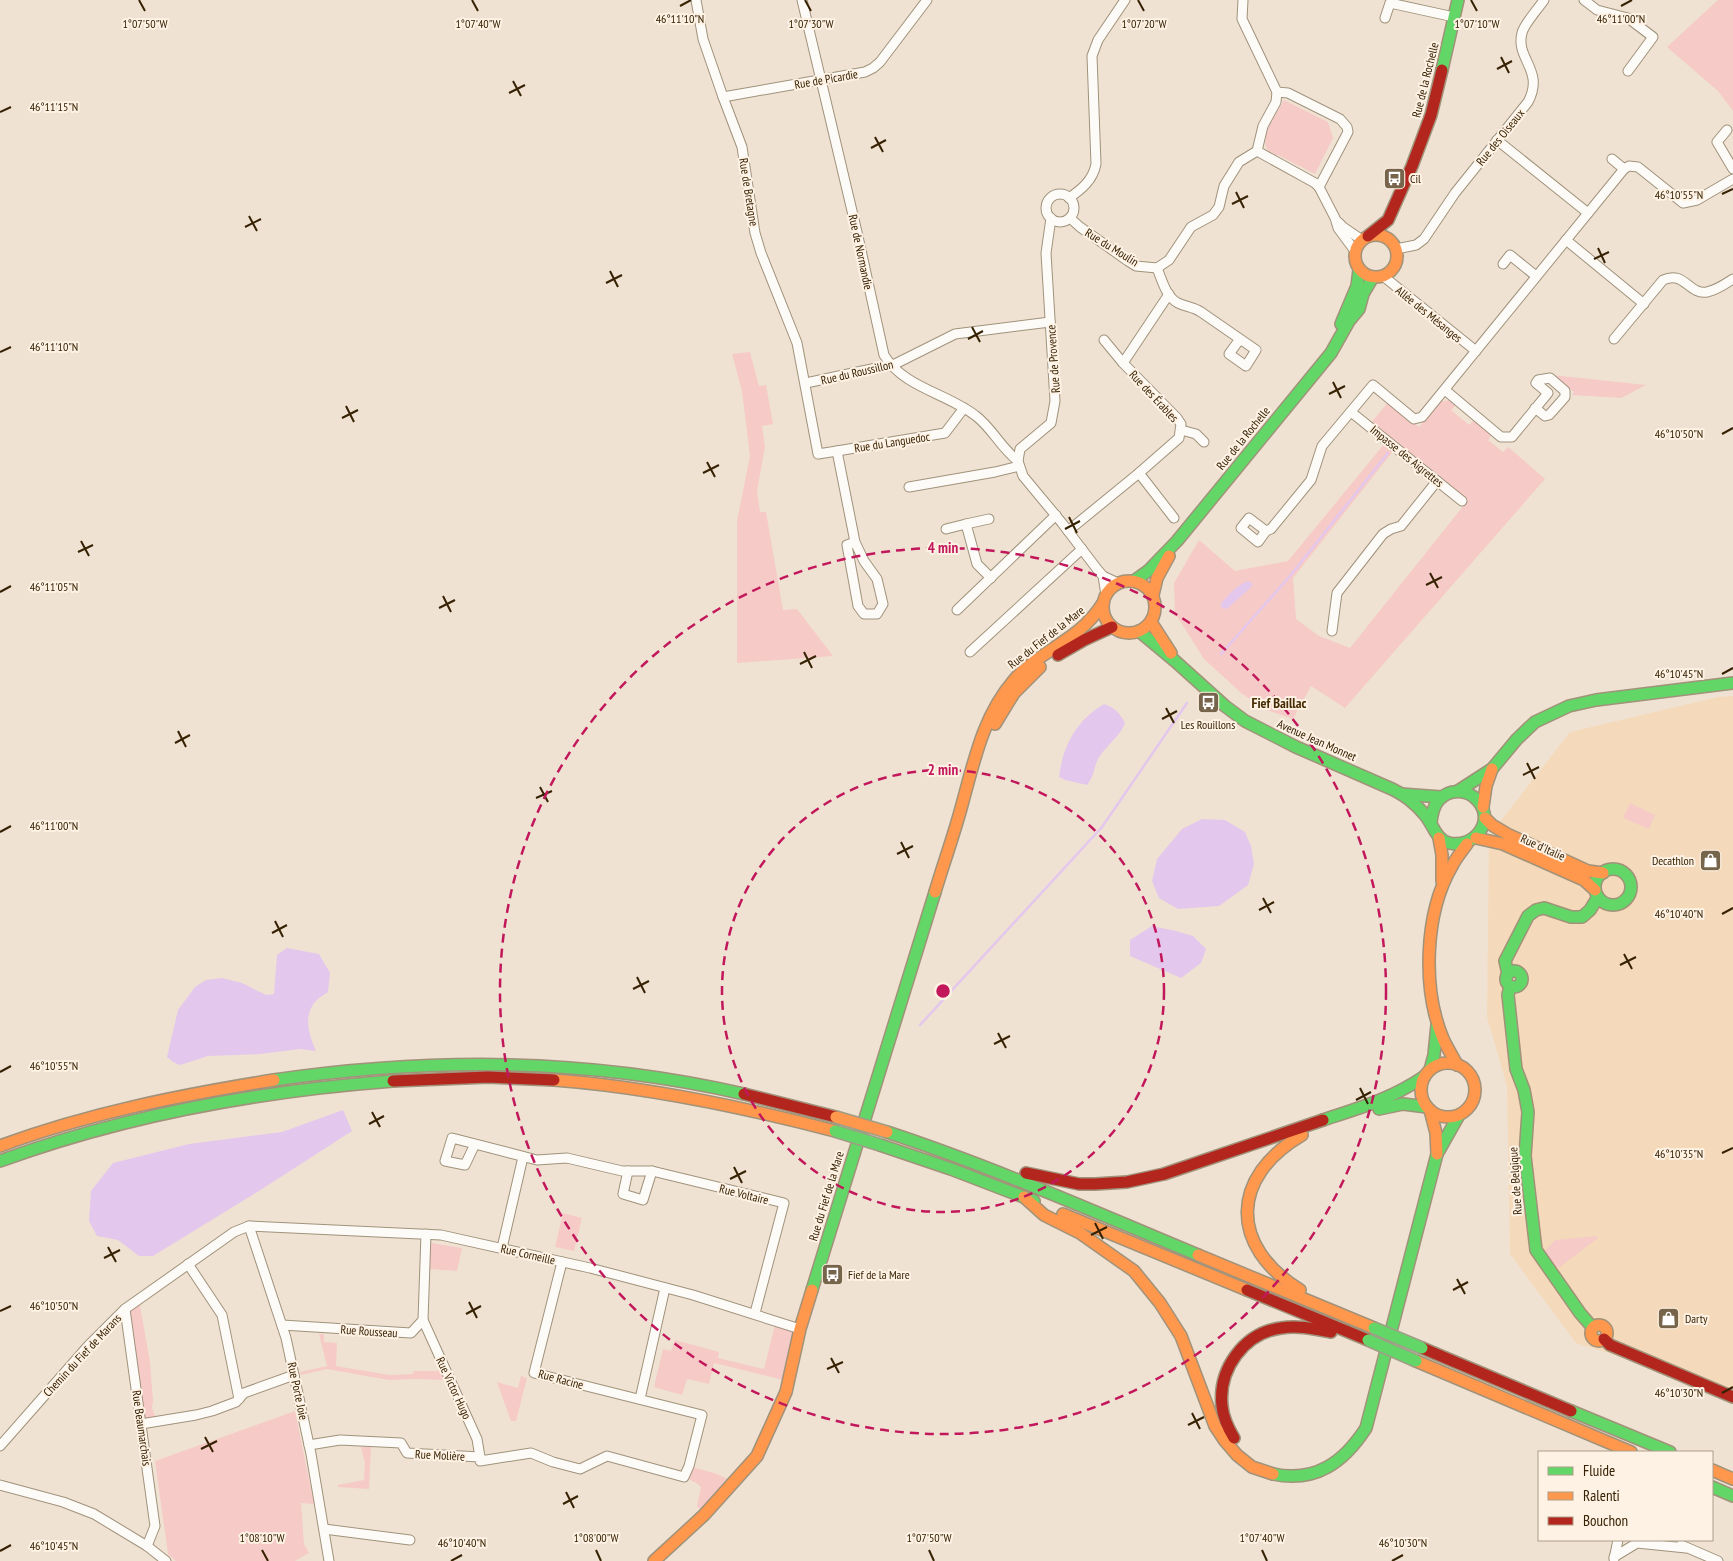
<svg xmlns="http://www.w3.org/2000/svg" width="1733" height="1561" font-family="'PT Sans Narrow',sans-serif">
<style>
.built{fill:#f4dabb}
.green{fill:#f6cac7}
.water{fill:#e4c7ec}
.lines{fill:none;stroke-linecap:round;stroke-linejoin:round}
.stream{stroke:#e4c7ec;stroke-width:2.5}
.street-casing{stroke:#a1927a;stroke-width:11}
.fast-casing{stroke:#a1927a;stroke-width:14}
.slow-casing{stroke:#a1927a;stroke-width:14}
.jam-casing{stroke:#a1927a;stroke-width:14}
.street{stroke:#fdfbf8;stroke-width:9}
.fast{stroke:#63d668;stroke-width:11}
.slow{stroke:#ff974d;stroke-width:11}
.jam{stroke:#b3261e;stroke-width:11}
.fast-bridge-casing{stroke:#9e9f86;stroke-width:14;stroke-linecap:butt}
.slow-bridge-casing{stroke:#9e9f86;stroke-width:14;stroke-linecap:butt}
.fast-bridge{stroke:#63d668;stroke-width:11}
.slow-bridge{stroke:#ff974d;stroke-width:11}
.ticks{fill:none;stroke:#362102;stroke-width:2}
.ring{fill:none;stroke:#c2185b;stroke-width:2.5;stroke-dasharray:9 6}
.labels{text-anchor:middle;dominant-baseline:central;stroke-width:4;stroke-linejoin:round;paint-order:stroke}
.street-label{font-size:12px;fill:#362102;stroke:#fef2e5}
.poi-label{font-size:12px;fill:#362102;stroke:#fef2e5;text-anchor:start}
.neighbourhood-label{font-size:14px;font-weight:bold;fill:#452b02;stroke:#fef2e5}
.ticks-label{font-size:12px;text-anchor:middle;fill:#362102;stroke:#fef2e5;stroke-width:4;stroke-linejoin:round;paint-order:stroke}
.centre{fill:#c2185b;stroke:#fef2e5;stroke-width:2.5}
.ring-label{font-size:15px;text-anchor:middle;font-weight:bold;fill:#c2185b;stroke:#fef2e5;stroke-width:4;stroke-linejoin:round;paint-order:stroke}
</style>
<rect width="100%" height="100%" fill="#efe2d3"/>
<path class="built" d="M1733 696V1398L1641 1363 1576 1343 1510 1254 1507 1086 1487 1017 1489 836 1570 732 1718 697Z"/>
<g class="green">
<path d="M1718 0H1733V111L1718 91 1667 47Z"/>
<path d="M1284 100 1328 122 1333 138 1315 174 1278 155 1275 158C1253 142 1274 118 1284 100Z"/>
<path d="M750 352 759 386 766 385 773 424 762 426 765 447 757 491 760 512H766L783 610 797 609 833 656 737 663V521L750 456 742 391 732 354Z"/>
<path d="M1552 375 1646 385 1621 398 1572 395 1574 392Z"/>
<path d="M1450 400 1456 405 1451 410 1469 425 1474 420 1492 434 1488 440 1503 452 1508 447 1545 479 1345 708 1311 686 1293 719 1267 710 1241 693 1225 678 1204 659 1175 613 1174 583 1199 540 1235 571 1288 561 1385 443 1394 450 1293 578 1296 619 1319 636 1350 648 1468 500 1371 423 1388 402 1419 427 1439 402Z"/>
<path d="M1630 803 1655 815 1649 829 1623 818Z"/>
<path d="M563 1213 582 1218 574 1251 555 1247Z"/>
<path d="M1597 1236 1598 1238 1560 1267H1555L1546 1256 1545 1251 1555 1240Z"/>
<path d="M431 1243 462 1248 457 1271 429 1269Z"/>
<path d="M139 1300 150 1362 153 1401 152 1408 157 1422 141 1424 125 1309Z"/>
<path d="M776 1321 800 1329 788 1381 714 1363 709 1384 687 1379 682 1395 654 1387 663 1349 671 1351 675 1340 719 1352 718 1358 764 1369Z"/>
<path d="M319 1334H324V1342L337 1343 336 1366 389 1375 413 1374 414 1371H438V1364L446 1380 415 1379 389 1380 327 1369 301 1375 300 1372 327 1366Z"/>
<path d="M521 1376 527 1378 516 1421H511L497 1382 518 1388Z"/>
<path d="M295 1411 314 1504 301 1503 304 1544 309 1553 295 1561H176L168 1554 155 1461Z"/>
<path d="M361 1447H371L369 1489 338 1487V1485L364 1480 365 1463Z"/>
<path d="M689 1466 717 1474 734 1482 704 1515 697 1506 701 1487 698 1484 684 1477Z"/>
</g>
<g class="water">
<path d="M1248 581 1253 584 1250 588 1228 608 1224 609 1221 607V603C1229 595 1237 585 1248 581Z"/>
<path d="M1104 704C1115 708 1120 713 1125 723 1120 737 1106 745 1098 759 1094 767 1094 777 1087 785L1065 780 1059 777C1063 745 1077 720 1104 704Z"/>
<path d="M1202 819 1225 820 1245 832 1251 846 1254 864 1248 885 1219 906 1178 909 1159 898 1152 881 1157 859 1182 829Z"/>
<path d="M1152 926 1176 931 1193 936 1206 949 1201 963 1181 978 1130 956V940Z"/>
<path d="M287 948 319 954 330 973 328 992C324 995 318 998 315 1002 303 1016 309 1035 316 1051L300 1049 260 1054 208 1056 180 1065 173 1062 167 1057 178 1010 195 987 206 980 222 978 242 983 266 995 274 994 277 955Z"/>
<path d="M343 1110 352 1131 259 1191 153 1256H139L118 1240 97 1236 89 1221 91 1191 113 1163 189 1144 282 1132Z"/>
</g>
<g class="lines">
<g class="stream">
<path d="M1221 654 1290 576 1388 453"/>
<path d="M920 1025 1102 827 1187 703"/>
</g>
<defs>
<g id="street">
<path d="M696 0 703 39 723 97 742 147 755 233 761 253 797 343 818 454 837 451 855 542 864 561 877 579 883 604 877 614H864L858 606 847 545 855 542"/>
<path d="M802 0 857 232 884 355C904 388 947 393 976 416 992 428 1001 448 1018 461"/>
<path d="M1243 0 1242 19 1277 92 1288 93 1340 119 1347 127 1348 132 1319 187 1335 218 1338 228 1355 251"/>
<path d="M1584 0 1597 10 1628 18 1653 37 1628 71"/>
<path d="M1385 18 1390 3 1454 17"/>
<path d="M1277 92 1276 102 1263 126 1257 151 1315 183 1319 187"/>
<path d="M723 97 865 72 873 68 880 62 927 0"/>
<path d="M1727 130 1717 142 1733 169"/>
<path d="M1497 140 1588 213"/>
<path d="M1624 169 1629 166 1638 167 1683 203 1697 200 1733 179"/>
<circle cx="1060" cy="208" r="14"/>
<path d="M1069 198C1082 189 1093 180 1096 164L1092 56 1098 40 1125 0"/>
<path d="M1051 218 1046 253 1055 401 1051 423 1020 449 1018 461 1023 476 1062 523 1097 569 1103 576 1118 583"/>
<path d="M1070 218 1080 227 1128 261 1136 266 1157 268 1169 260 1191 227 1213 215 1219 207 1224 186 1239 162 1257 151"/>
<path d="M1338 222 1343 227 1362 240"/>
<path d="M1566 240 1644 304"/>
<path d="M1396 249 1416 245 1424 239 1455 193 1528 102C1545 70 1515 59 1522 33 1524 24 1538 9 1544 0"/>
<path d="M1503 264 1510 255 1536 276"/>
<path d="M1157 268C1162 280 1166 297 1178 303 1186 307 1194 307 1201 312L1256 350 1246 366 1229 354 1240 339"/>
<path d="M1383 276 1476 351"/>
<path d="M1614 339 1663 280C1685 270 1688 295 1707 292 1717 290 1725 284 1733 279"/>
<path d="M1104 340 1123 363"/>
<path d="M806 383 895 364 955 334 1050 322"/>
<path d="M1445 390 1501 437H1512L1548 393 1536 383 1538 380 1550 378 1565 391V397L1549 415 1545 416 1535 408"/>
<path d="M1351 412 1462 501"/>
<path d="M1181 430 1196 434 1204 442"/>
<path d="M837 451 945 433 964 408"/>
<path d="M1139 473 1174 518"/>
<path d="M909 487 995 472 1019 466"/>
<path d="M989 519 966 524 977 564 991 578"/>
<path d="M946 529 966 524"/>
<path d="M1068 531 1139 473 1179 438 1181 424 1177 418 1123 363 1169 294"/>
<path d="M1266 531 1249 518 1241 528 1258 542 1266 531 1271 529 1311 480 1322 446 1373 385 1414 419 1422 417 1624 169 1612 159"/>
<path d="M1103 576 1106 595"/>
<path d="M957 610 1056 515"/>
<path d="M1332 631 1337 593 1383 534 1391 529 1401 526 1437 481"/>
<path d="M970 652 1082 549"/>
<path d="M475 1144 465 1165 445 1161 452 1138 537 1160 567 1158 622 1171H652L784 1203 755 1313"/>
<path d="M628 1171 623 1194 643 1200 652 1171"/>
<path d="M249 1226 286 1338 311 1454 329 1561"/>
<path d="M502 1248 523 1157"/>
<path d="M188 1264 222 1315 239 1399"/>
<path d="M125 1309 155 1526 147 1546"/>
<path d="M423 1320 477 1439 480 1457"/>
<path d="M282 1325 411 1333 423 1320 426 1234"/>
<path d="M640 1399 665 1288"/>
<path d="M141 1424 196 1415 212 1411 236 1402 244 1393 294 1375"/>
<path d="M309 1445 340 1440 401 1443 407 1453 480 1457V1461L531 1453 553 1462 580 1469 607 1456 684 1477 689 1466 702 1415 534 1373 562 1262"/>
<path d="M0 1446 88 1346 125 1309 234 1232 249 1226 441 1235 590 1268 693 1295 800 1329"/>
<path d="M0 1485 63 1502 94 1514 147 1546 166 1561"/>
<path d="M324 1529 410 1540"/>
<path d="M1681 1545 1718 1561"/>
<path d="M1614 1557 1637 1543 1686 1548"/>
<path d="M1614 1559 1618 1540"/>
</g>
<g id="fast">
<path d="M1442 70 1458 0"/>
<path d="M1341 324 1357 286 1359 270"/>
<path d="M1134 581 1148 571 1177 541 1331 353 1349 321 1359 309 1363 294 1373 277"/>
<path d="M1139 631 1175 661 1225 706 1245 721 1296 747 1392 789C1405 795 1416 804 1425 815 1433 824 1436 840 1449 843 1473 849 1496 822 1478 801 1468 789 1449 788 1438 801 1433 807 1432 814 1431 822"/>
<path d="M1458 791 1492 769 1517 739 1535 722 1569 706 1596 700 1733 683"/>
<path d="M1401 794 1441 797"/>
<circle cx="1613" cy="887" r="18"/>
<circle cx="1514" cy="979" r="8"/>
<path d="M1508 974 1505 961 1528 916 1536 910 1544 908 1571 917H1582L1590 910 1598 897"/>
<path d="M1510 986 1508 995 1516 1069 1524 1090 1528 1112 1525 1156 1536 1250 1580 1313 1593 1328"/>
<path d="M1430 1070 1434 1055 1437 1025"/>
<path d="M274 1080C433 1057 587 1058 744 1094"/>
<path d="M1379 1109 1403 1104 1427 1107"/>
<path d="M1323 1120C1362 1107 1391 1099 1425 1076"/>
<path d="M887 1132C993 1167 1095 1212 1198 1255"/>
<path d="M880 1145 951 1169 1034 1201"/>
<path d="M0 1161C126 1115 259 1091 393 1081"/>
<path d="M812 1290 935 892"/>
<path d="M1571 1411 1670 1452"/>
<path d="M1273 1474C1316 1483 1344 1462 1366 1428L1437 1154 1459 1115"/>
<path d="M1712 1487 1733 1496"/>
</g>
<g id="slow">
<circle cx="1376" cy="256" r="21"/>
<circle cx="1129" cy="607" r="26"/>
<path d="M1153 595 1157 578 1169 556"/>
<path d="M1151 622 1171 653"/>
<path d="M995 724 1014 693 1040 667"/>
<path d="M1483 807 1486 786 1492 769"/>
<path d="M1485 818 1492 825 1507 834 1588 871 1603 873"/>
<path d="M1439 838 1442 855V881"/>
<path d="M1476 838 1503 844 1584 880 1595 890"/>
<path d="M935 892C944 862 955 832 963 801 975 757 984 715 1014 680 1032 659 1057 648 1078 631 1088 623 1096 614 1103 603"/>
<circle cx="1448" cy="1090" r="27"/>
<path d="M1457 1065C1453 1057 1448 1049 1444 1041 1422 991 1424 914 1452 866 1456 858 1462 851 1467 844"/>
<path d="M554 1080C649 1087 743 1107 835 1131"/>
<path d="M1430 1110 1436 1133 1437 1154"/>
<path d="M0 1146C89 1113 181 1095 274 1080"/>
<path d="M1024 1197 1044 1215 1080 1233 1134 1271 1160 1303 1181 1336 1215 1426 1225 1441 1237 1455 1252 1467 1273 1474"/>
<path d="M1063 1214 1247 1290"/>
<path d="M1198 1255 1374 1328"/>
<path d="M1300 1290C1229 1246 1230 1177 1302 1135"/>
<circle cx="1599" cy="1333" r="8"/>
<path d="M1416 1361 1631 1452"/>
<path d="M1712 1470 1733 1479"/>
<path d="M654 1561 704 1515 757 1456 786 1392 800 1329 812 1290"/>
</g>
<g id="jam">
<path d="M1368 236 1388 220 1412 166 1431 115 1442 70"/>
<path d="M1058 655 1084 640 1112 627"/>
<path d="M393 1081 488 1077 554 1080"/>
<path d="M744 1094 836 1117"/>
<path d="M1026 1173 1079 1184H1095L1127 1182 1164 1174 1323 1120"/>
<path d="M1247 1290 1368 1340"/>
<path d="M1604 1339 1610 1345 1733 1397"/>
<path d="M1422 1348 1571 1411"/>
<path d="M1234 1438C1228 1428 1223 1418 1222 1406 1218 1369 1244 1333 1281 1328 1298 1325 1315 1329 1331 1332"/>
</g>
</defs>
<use href="#street" class="street-casing"/>
<use href="#fast" class="fast-casing"/>
<use href="#slow" class="slow-casing"/>
<use href="#jam" class="jam-casing"/>
<use href="#street" class="street"/>
<use href="#fast" class="fast"/>
<use href="#slow" class="slow"/>
<use href="#jam" class="jam"/>
<defs>
<g id="fast-bridge">
<path d="M835 1131 880 1145"/>
<path d="M1374 1328 1422 1348"/>
<path d="M1368 1340 1416 1361"/>
</g>
<path id="slow-bridge" d="M836 1117 887 1132"/>
</defs>
<use href="#fast-bridge" class="fast-bridge-casing"/>
<use href="#slow-bridge" class="slow-bridge-casing"/>
<use href="#fast-bridge" class="fast-bridge"/>
<use href="#slow-bridge" class="slow-bridge"/>
</g>
<path class="ticks" d="M139 0 145 11M472 0 478 11M805 0 811 11M1138 0 1144 11M1471 0 1477 11M680 6 691 0M1621 6 1632 0M1501 57 1509 73M1497 69 1512 61M513 81 521 96M509 93 525 85M0 112 11 107M875 137 883 152M871 148 886 140M1236 192 1244 208M1722 194 1733 189M1232 204 1248 196M249 216 257 231M245 227 261 219M1598 248 1605 263M1594 259 1609 252M610 271 618 287M606 283 622 275M972 327 980 342M968 339 983 331M0 352 11 347M1333 382 1341 398M1329 394 1345 386M346 406 354 422M342 418 358 410M1722 434 1733 428M707 462 715 477M703 473 719 465M1069 517 1077 533M1065 529 1080 521M81 541 89 556M78 552 93 545M1430 573 1438 588M1426 585 1442 577M0 592 11 586M443 596 451 612M439 608 455 600M804 652 812 668M800 664 816 656M1722 674 1733 668M1166 708 1174 723M1162 719 1177 711M178 731 186 747M175 743 190 735M1527 763 1535 779M1523 775 1539 767M540 787 548 802M536 798 552 791M0 832 11 826M901 842 909 858M897 854 913 846M1263 898 1271 913M1259 910 1274 902M1722 914 1733 908M275 921 283 937M272 933 287 925M1624 954 1632 969M1620 965 1636 957M637 977 645 993M633 989 649 981M998 1033 1006 1048M994 1044 1010 1036M0 1072 11 1066M1360 1088 1368 1104M1356 1100 1371 1092M372 1112 380 1127M369 1124 384 1116M1722 1153 1733 1148M734 1167 742 1183M730 1179 746 1171M1095 1223 1103 1239M1091 1235 1107 1227M108 1247 116 1262M104 1258 120 1250M1457 1279 1465 1294M1453 1290 1468 1282M469 1302 477 1318M0 1311 11 1306M466 1314 481 1306M831 1358 839 1373M827 1369 843 1362M1722 1393 1733 1387M1192 1413 1200 1429M1188 1425 1204 1417M205 1437 213 1452M201 1449 217 1441M566 1492 574 1508M563 1504 578 1496M262 1550 268 1561M596 1550 601 1561M929 1550 934 1561M1262 1550 1267 1561M0 1551 11 1545M451 1561 462 1555M1392 1561 1403 1555"/>
<g class="ring">
<circle cx="943" cy="991" r="221"/>
<circle cx="943" cy="991" r="443"/>
</g>
<defs>
<symbol id="bus-square" viewBox="-11 -11 22 22"><rect x="-9" y="-9" width="18" height="18" rx="4" fill="#77654b" stroke="#fef2e5"/><path d="M-5-6H5V4H4V6H2V4H-2V6H-4V4H-5ZM-3.5-4V0h7V-4ZM-3.5 1.2v1.5H-2V1.2ZM2 1.2v1.5H3.5V1.2Z" fill="#fff"/></symbol>
<symbol id="shop-square" viewBox="-11 -11 22 22"><rect x="-9" y="-9" width="18" height="18" rx="4" fill="#77654b" stroke="#fef2e5"/><path d="M-5-2.5h2.3a2.7 3.5 0 0 1 5.4 0H5L5.5 6h-11ZM-1.5-2.5h3a1.5 2.3 0 0 0-3 0Z" fill="#fff"/></symbol>
</defs>
<g fill-rule="evenodd">
<use href="#bus-square" x="1382" y="166" width="25" height="25"/>
<use href="#bus-square" x="1196" y="690" width="25" height="25"/>
<use href="#shop-square" x="1698" y="848" width="25" height="25"/>
<use href="#bus-square" x="820" y="1262" width="25" height="25"/>
<use href="#shop-square" x="1656" y="1306" width="25" height="25"/>
</g>
<g class="labels">
<g class="street-label">
<text transform="translate(826 79) rotate(-10)">Rue de Picardie</text>
<text transform="translate(1425 80) rotate(-76)">Rue de la Rochelle</text>
<text transform="translate(1500 137) rotate(-51)">Rue des Oiseaux</text>
<text transform="translate(749 192) rotate(81)">Rue de Bretagne</text>
<text transform="translate(1112 247) rotate(32)">Rue du Moulin</text>
<text transform="translate(861 252) rotate(78)">Rue de Normandie</text>
<text transform="translate(1429 314) rotate(39)">Allée des Mésanges</text>
<text transform="translate(1053 359) rotate(-94)">Rue de Provence</text>
<text transform="translate(857 372) rotate(-13)">Rue du Roussillon</text>
<text transform="translate(1154 396) rotate(47)">Rue des Érables</text>
<text transform="translate(1243 438) rotate(-51)">Rue de la Rochelle</text>
<text transform="translate(892 442) rotate(-9)">Rue du Languedoc</text>
<text transform="translate(1407 456) rotate(39)">Impasse des Aigrettes</text>
<text transform="translate(1046 637) rotate(-38)">Rue du Fief de la Mare</text>
<text transform="translate(1317 740) rotate(24)">Avenue Jean Monnet</text>
<text transform="translate(1543 847) rotate(24)">Rue d'Italie</text>
<text transform="translate(1515 1181) rotate(-94)">Rue de Belgique</text>
<text transform="translate(744 1194) rotate(14)">Rue Voltaire</text>
<text transform="translate(826 1196) rotate(-73)">Rue du Fief de la Mare</text>
<text transform="translate(528 1254) rotate(13)">Rue Corneille</text>
<text transform="translate(369 1331) rotate(4)">Rue Rousseau</text>
<text transform="translate(82 1355) rotate(-47)">Chemin du Fief de Marans</text>
<text transform="translate(561 1379) rotate(15)">Rue Racine</text>
<text transform="translate(454 1388) rotate(65)">Rue Victor Hugo</text>
<text transform="translate(298 1391) rotate(78)">Rue Porte Joie</text>
<text transform="translate(142 1428) rotate(82)">Rue Beaumarchais</text>
<text transform="translate(440 1455) rotate(3)">Rue Molière</text>
</g>
<g class="poi-label">
<text x="1410" y="178">Cil</text>
<text x="1208" y="724" text-anchor="middle">Les Rouillons</text>
<text x="1694" y="860" text-anchor="end">Decathlon</text>
<text x="848" y="1274">Fief de la Mare</text>
<text x="1685" y="1318">Darty</text>
</g>
<g class="neighbourhood-label">
<text x="1279" y="703">Fief Baillac</text>
</g>
</g>
<g class="ticks-label">
<text x="1621" y="23">46°11'00"N</text>
<text x="680" y="23">46°11'10"N</text>
<text x="145" y="28">1°07'50"W</text>
<text x="478" y="28">1°07'40"W</text>
<text x="811" y="28">1°07'30"W</text>
<text x="1144" y="28">1°07'20"W</text>
<text x="1477" y="28">1°07'10"W</text>
<text x="54" y="111">46°11'15"N</text>
<text x="1679" y="199">46°10'55"N</text>
<text x="54" y="351">46°11'10"N</text>
<text x="1679" y="438">46°10'50"N</text>
<text x="54" y="591">46°11'05"N</text>
<text x="1679" y="678">46°10'45"N</text>
<text x="54" y="830">46°11'00"N</text>
<text x="1679" y="918">46°10'40"N</text>
<text x="54" y="1070">46°10'55"N</text>
<text x="1679" y="1158">46°10'35"N</text>
<text x="54" y="1310">46°10'50"N</text>
<text x="1679" y="1397">46°10'30"N</text>
<text x="262" y="1542">1°08'10"W</text>
<text x="596" y="1542">1°08'00"W</text>
<text x="929" y="1542">1°07'50"W</text>
<text x="1262" y="1542">1°07'40"W</text>
<text x="462" y="1547">46°10'40"N</text>
<text x="1403" y="1547">46°10'30"N</text>
<text x="54" y="1550">46°10'45"N</text>
</g>
<circle cx="943" cy="991" r="8" class="centre"/>
<g class="ring-label">
<text x="943" y="553">4 min</text>
<text x="943" y="775">2 min</text>
</g>
<rect x="1538" y="1451" width="175" height="90" fill="#fef2e5" stroke="#ae9e8a"/>
<rect x="1548" y="1467" width="25" height="8" fill="#63d668" stroke="#ae9e8a"/>
<text x="1583" y="1476" font-size="15" fill="#362102">Fluide</text>
<rect x="1548" y="1492" width="25" height="8" fill="#ff974d" stroke="#ae9e8a"/>
<text x="1583" y="1501" font-size="15" fill="#362102">Ralenti</text>
<rect x="1548" y="1517" width="25" height="8" fill="#b3261e" stroke="#ae9e8a"/>
<text x="1583" y="1526" font-size="15" fill="#362102">Bouchon</text>
</svg>
